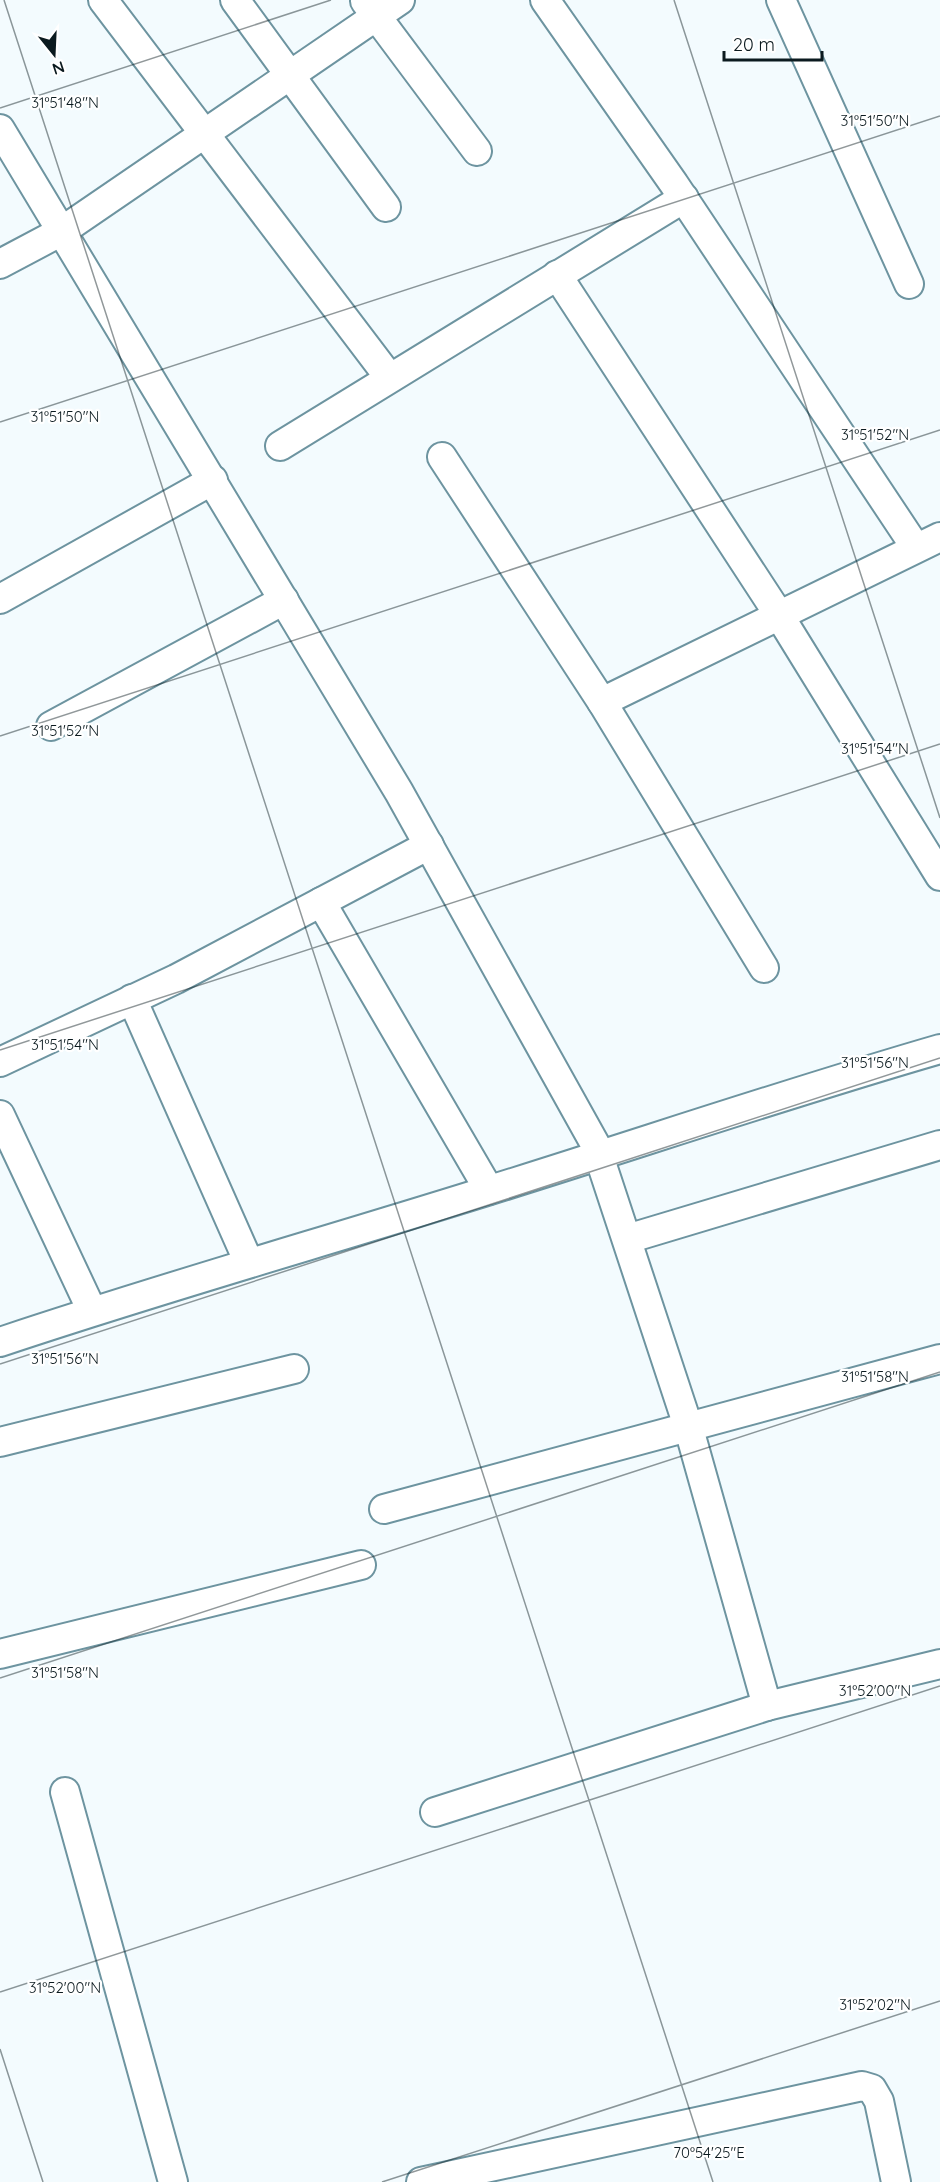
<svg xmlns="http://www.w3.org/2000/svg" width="940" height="2182" font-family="Quicksand,sans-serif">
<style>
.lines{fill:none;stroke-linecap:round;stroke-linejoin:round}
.minor-casing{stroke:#6d94a0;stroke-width:32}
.minor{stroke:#fff;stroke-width:28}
.ticks{fill:none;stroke:#0b1a1f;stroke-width:1.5;stroke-opacity:0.45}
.ticks-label{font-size:15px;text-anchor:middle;fill:#0b1a1f;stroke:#fff;stroke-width:4.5;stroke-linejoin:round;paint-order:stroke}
</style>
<rect width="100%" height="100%" fill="#f3fbfe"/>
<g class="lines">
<defs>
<g id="minor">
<path d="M103 0 389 377"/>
<path d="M235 0 386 207"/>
<path d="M545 0 674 184 916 548"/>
<path d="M781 0 909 284"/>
<path d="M365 1 477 151"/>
<path d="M0 129 399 792 595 1144 689 1429 767 1706"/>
<path d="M0 264 62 231 400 0"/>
<path d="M557 275 779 615 940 876"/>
<path d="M280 446 684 198"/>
<path d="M442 457 602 702 764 968"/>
<path d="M0 599 213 480"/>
<path d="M602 702 940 537"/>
<path d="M51 726 284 600"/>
<path d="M321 902 489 1190"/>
<path d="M132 999 249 1263"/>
<path d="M0 1062 176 979 429 845"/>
<path d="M0 1115 92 1311"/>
<path d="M627 1239 940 1145"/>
<path d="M0 1342C161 1288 324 1242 487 1191 638 1144 788 1093 940 1049"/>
<path d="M0 1442 294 1369"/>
<path d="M384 1509 940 1359"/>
<path d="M0 1654 361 1565"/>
<path d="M65 1792 173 2182"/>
<path d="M435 1812 767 1706 940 1664"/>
<path d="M421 2182 862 2086 872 2089 879 2101 896 2182"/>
</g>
</defs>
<use href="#minor" class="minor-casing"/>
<use href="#minor" class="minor"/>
</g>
<path class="ticks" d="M4 0 713 2182M674 0 940 818M0 108 331 0M0 422 940 116M0 736 940 430M0 1050 940 744M0 1364 940 1058M0 1678 940 1372M0 1992 940 1686M0 2049 43 2182M382 2182 940 2001"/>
<g class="ticks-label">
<text x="65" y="108">31°51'48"N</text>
<text x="875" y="126">31°51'50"N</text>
<text x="65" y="422">31°51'50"N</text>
<text x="875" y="440">31°51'52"N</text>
<text x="65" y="736">31°51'52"N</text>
<text x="875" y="754">31°51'54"N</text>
<text x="65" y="1050">31°51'54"N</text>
<text x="875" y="1068">31°51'56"N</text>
<text x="65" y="1364">31°51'56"N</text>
<text x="875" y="1382">31°51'58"N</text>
<text x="65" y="1678">31°51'58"N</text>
<text x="875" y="1696">31°52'00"N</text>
<text x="65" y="1993">31°52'00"N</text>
<text x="875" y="2010">31°52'02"N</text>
<text x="709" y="2158">70°54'25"E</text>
</g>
<g transform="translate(54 54) rotate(162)" stroke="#ffffff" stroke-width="4.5" paint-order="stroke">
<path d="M0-4.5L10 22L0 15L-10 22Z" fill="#0b1a1f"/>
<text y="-9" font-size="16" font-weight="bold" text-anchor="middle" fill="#0b1a1f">N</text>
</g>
<path d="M724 51v9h98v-9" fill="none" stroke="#0b1a1f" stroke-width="3"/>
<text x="733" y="51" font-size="18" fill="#0b1a1f" stroke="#ffffff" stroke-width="4.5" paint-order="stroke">20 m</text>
</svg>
